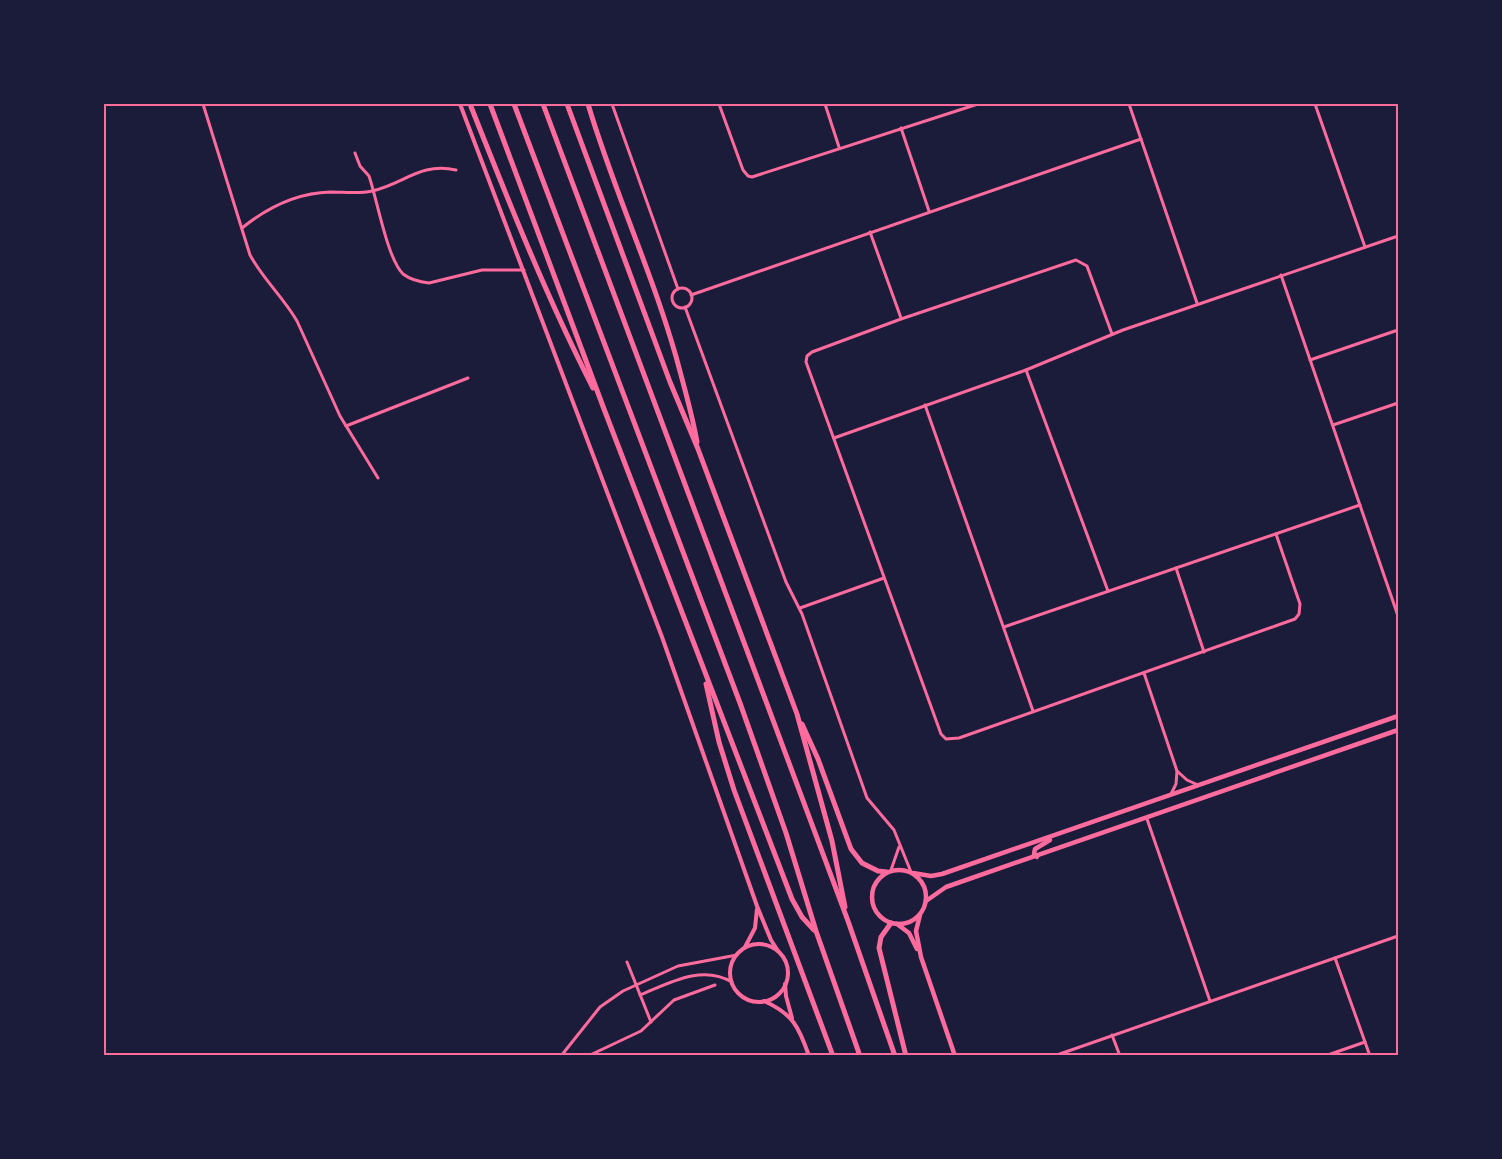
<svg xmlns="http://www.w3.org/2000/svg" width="1502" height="1159" font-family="'Noto Sans',sans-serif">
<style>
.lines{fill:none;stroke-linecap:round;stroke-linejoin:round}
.minor{stroke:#ff6b9d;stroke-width:3}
.tertiary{stroke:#ff6b9d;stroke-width:4}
.secondary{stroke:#ff6b9d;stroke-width:4.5}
.motorway{stroke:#ff6b9d;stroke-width:5}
.neatline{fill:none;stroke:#ff6b9d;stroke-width:2}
</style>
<rect width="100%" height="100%" fill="#1b1b3a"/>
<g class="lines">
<g class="minor">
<path d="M203 104 250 255C263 279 283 297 297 321L340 416 378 478"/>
<path d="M612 104 678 289"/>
<path d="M719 104 743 170 748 176 752 177 978 104"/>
<path d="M825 104 839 147"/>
<path d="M1129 104 1197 303"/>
<path d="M1315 104 1365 247"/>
<path d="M901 128 929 211"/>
<path d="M355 153 360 166 369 176C377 199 387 258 403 274 411 280 419 282 429 283L482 270H524"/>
<path d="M242 228C268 207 296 193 330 192 344 192 359 194 372 191 404 184 420 162 456 170"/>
<path d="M870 232 901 318"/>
<path d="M1281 275 1398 616"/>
<circle cx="682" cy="298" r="10"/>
<path d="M691 295 1141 139"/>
<path d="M685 307 786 582 802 614 867 798 894 830 911 872"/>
<path d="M1112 334 1087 266 1076 260 901 319 812 352 807 356 806 362 941 734 946 739 959 738 1295 619 1299 614 1300 604 1276 534"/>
<path d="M1310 360 1398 330"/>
<path d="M1026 370 1108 591"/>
<path d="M925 405 1033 711"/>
<path d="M1333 425 1398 403"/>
<path d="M346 426 468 378"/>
<path d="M834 438 1026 370 1123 330 1398 236"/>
<path d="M1176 568 1204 652"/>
<path d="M800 608 884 578"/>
<path d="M1004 627 1360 505"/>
<path d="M1144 673 1177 771 1176 784 1171 794"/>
<path d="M1177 771 1187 780 1198 785"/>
<path d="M1147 819 1210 1001"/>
<path d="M891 870 899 847"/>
<path d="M1335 958 1370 1056"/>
<path d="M627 962 651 1022"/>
<path d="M640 995C669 983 702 964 732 982"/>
<path d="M1112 1035 1120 1056"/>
<path d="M561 1056 600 1007 623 991 678 966 737 955"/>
<path d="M588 1056 641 1031 674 1000 715 985"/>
<path d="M1054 1056 1398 936"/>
<path d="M1325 1056 1365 1042"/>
</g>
<g class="tertiary">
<path d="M460 104 662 637 757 906 771 940 778 951"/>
<circle cx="759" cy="973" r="29"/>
<path d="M745 947 755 928 757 909"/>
<path d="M785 984 786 996 792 1018"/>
<path d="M764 1001C793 1014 799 1027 809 1056"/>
</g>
<g class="secondary">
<path d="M1037 857 1034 854 1035 849 1050 840"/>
<circle cx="899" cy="897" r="27"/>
<path d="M913 873 931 876 942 874 1398 716"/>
<path d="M926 901 946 887 1398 730"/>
<path d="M920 915 916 931 921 957 955 1056"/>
<path d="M897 924 909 933 917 949"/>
</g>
<g class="motorway">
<path d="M470 104C508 200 546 296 593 388"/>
<path d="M490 104 604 409 792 899 802 917 814 930"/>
<path d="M514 104 740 703 786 833 816 931 860 1056"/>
<path d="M543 104 848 921 895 1056"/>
<path d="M567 104 670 382 698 449 797 714 832 841 845 907"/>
<path d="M588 104C615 195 657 282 681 375 687 397 693 419 697 442"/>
<path d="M706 684 719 742 734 790 833 1056"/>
<path d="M802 724 818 759 851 849 862 863 878 871 887 872"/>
<path d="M891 923 881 937 879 948 906 1056"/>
</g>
</g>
<rect width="1502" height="1159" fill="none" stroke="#1b1b3a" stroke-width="210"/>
<rect x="105" y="105" width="1292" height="949" class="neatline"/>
</svg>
